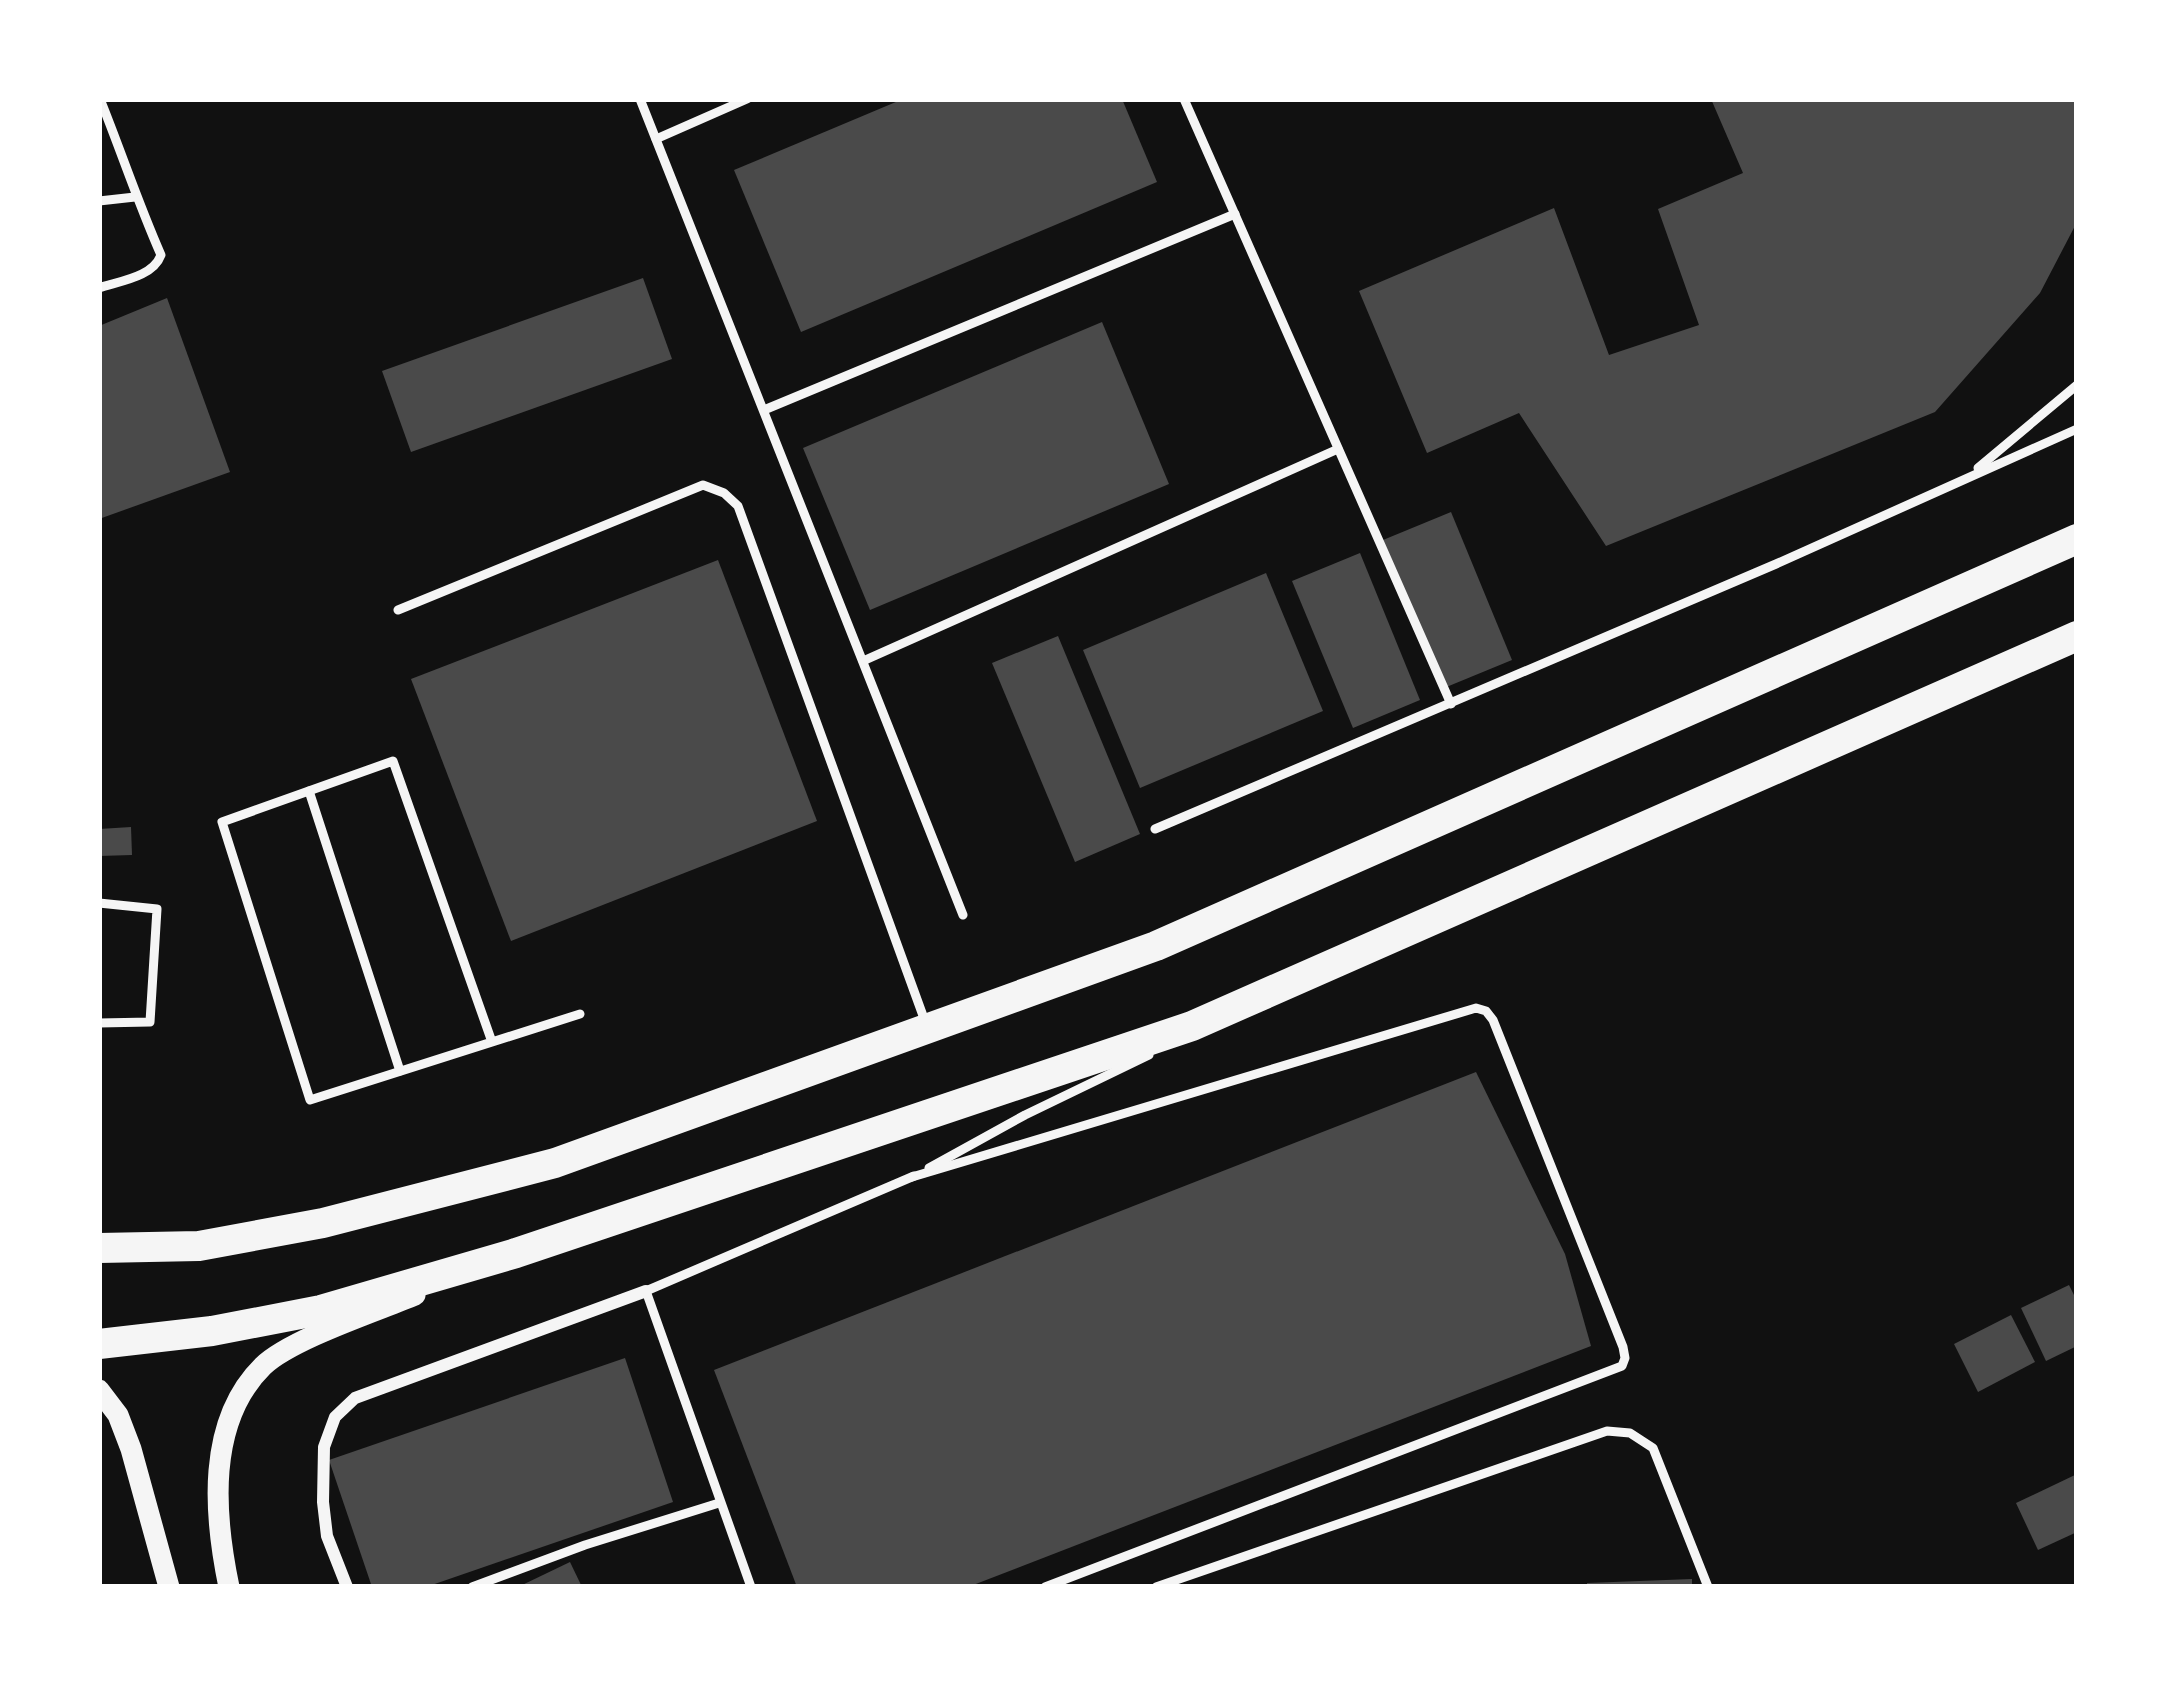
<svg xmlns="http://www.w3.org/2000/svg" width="2176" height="1686" font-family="'Roboto Condensed',sans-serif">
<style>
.building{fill:#4a4a4a}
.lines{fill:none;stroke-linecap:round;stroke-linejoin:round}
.service{stroke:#f5f5f5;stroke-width:9}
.minor{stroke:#f5f5f5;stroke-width:12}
.tertiary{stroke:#f5f5f5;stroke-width:21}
.motorway{stroke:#f5f5f5;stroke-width:30}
</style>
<rect width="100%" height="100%" fill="#111"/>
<g class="building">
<path d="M903 99H1122L1157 182 801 332 734 170Z"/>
<path d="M1711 99H2077V222L2040 293 1935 412 1606 546 1519 413 1427 453 1359 291 1554 208 1609 355 1699 325 1658 209 1743 173Z"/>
<path d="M643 278 672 359 411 452 382 371Z"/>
<path d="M167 298 230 472 99 519V326Z"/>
<path d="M1102 322 1169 484 870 610 803 448Z"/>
<path d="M1451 512 1512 660 1444 688 1383 540Z"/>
<path d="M1360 553 1420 700 1353 728 1292 581Z"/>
<path d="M718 560 817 821 511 941 411 679Z"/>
<path d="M1266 573 1323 711 1140 788 1083 650Z"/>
<path d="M1058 636 1140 834 1075 862 992 663Z"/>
<path d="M131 827 132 855 99 856V829Z"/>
<path d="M1476 1072 1565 1254 1591 1346 968 1587H797L714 1370Z"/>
<path d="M2069 1285 2077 1301V1346L2046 1361 2021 1308Z"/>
<path d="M2011 1315 2035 1362 1978 1392 1954 1344Z"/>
<path d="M625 1358 673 1502 426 1587H372L329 1460Z"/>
<path d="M2077 1474V1532L2038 1550 2016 1503Z"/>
<path d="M570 1562 582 1587H518Z"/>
<path d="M1692 1579V1587H1587V1583Z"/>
</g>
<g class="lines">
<g class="service">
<path d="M640 99 963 915"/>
<path d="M1184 99 1451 704"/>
<path d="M656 139 747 99"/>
<path d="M99 201 135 197"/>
<path d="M99 288C120 281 153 277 161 255 138 203 121 151 100 99"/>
<path d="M764 410 1235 214"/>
<path d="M1978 468 2077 385"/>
<path d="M398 610 703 485 724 493 738 506 926 1024"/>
<path d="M863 661 1338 449"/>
<path d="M309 791 400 1071"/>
<path d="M1155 829 1776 564 2077 429"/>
<path d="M99 903 157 909 150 1022 99 1023"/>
<path d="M492 1042 393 761 222 822 310 1100 580 1014"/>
<path d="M929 1168 1025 1115 1149 1055"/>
<path d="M912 1177 1476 1008 1486 1011 1493 1020 1623 1347 1625 1358 1622 1366 1045 1587"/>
<path d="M472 1587 585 1545 719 1503"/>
<path d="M751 1587 646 1291 914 1176"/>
<path d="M1156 1587 1607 1431 1630 1433 1653 1448 1708 1587"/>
</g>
<path class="minor" d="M347 1587 327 1536 323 1502 324 1447 335 1417 355 1398 646 1291"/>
<g class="tertiary">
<path d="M99 1390 118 1415 131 1449 169 1587"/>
<path d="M229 1587C214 1515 206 1422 263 1366 291 1339 377 1311 415 1295"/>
</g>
<g class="motorway">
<path d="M99 1248 199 1246 323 1223 555 1163 1156 946 2077 539"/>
<path d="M99 1344 212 1331 321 1310 516 1253 1192 1026 2077 636"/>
</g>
</g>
<rect width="2176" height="1686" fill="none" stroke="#ffffff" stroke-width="204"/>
</svg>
